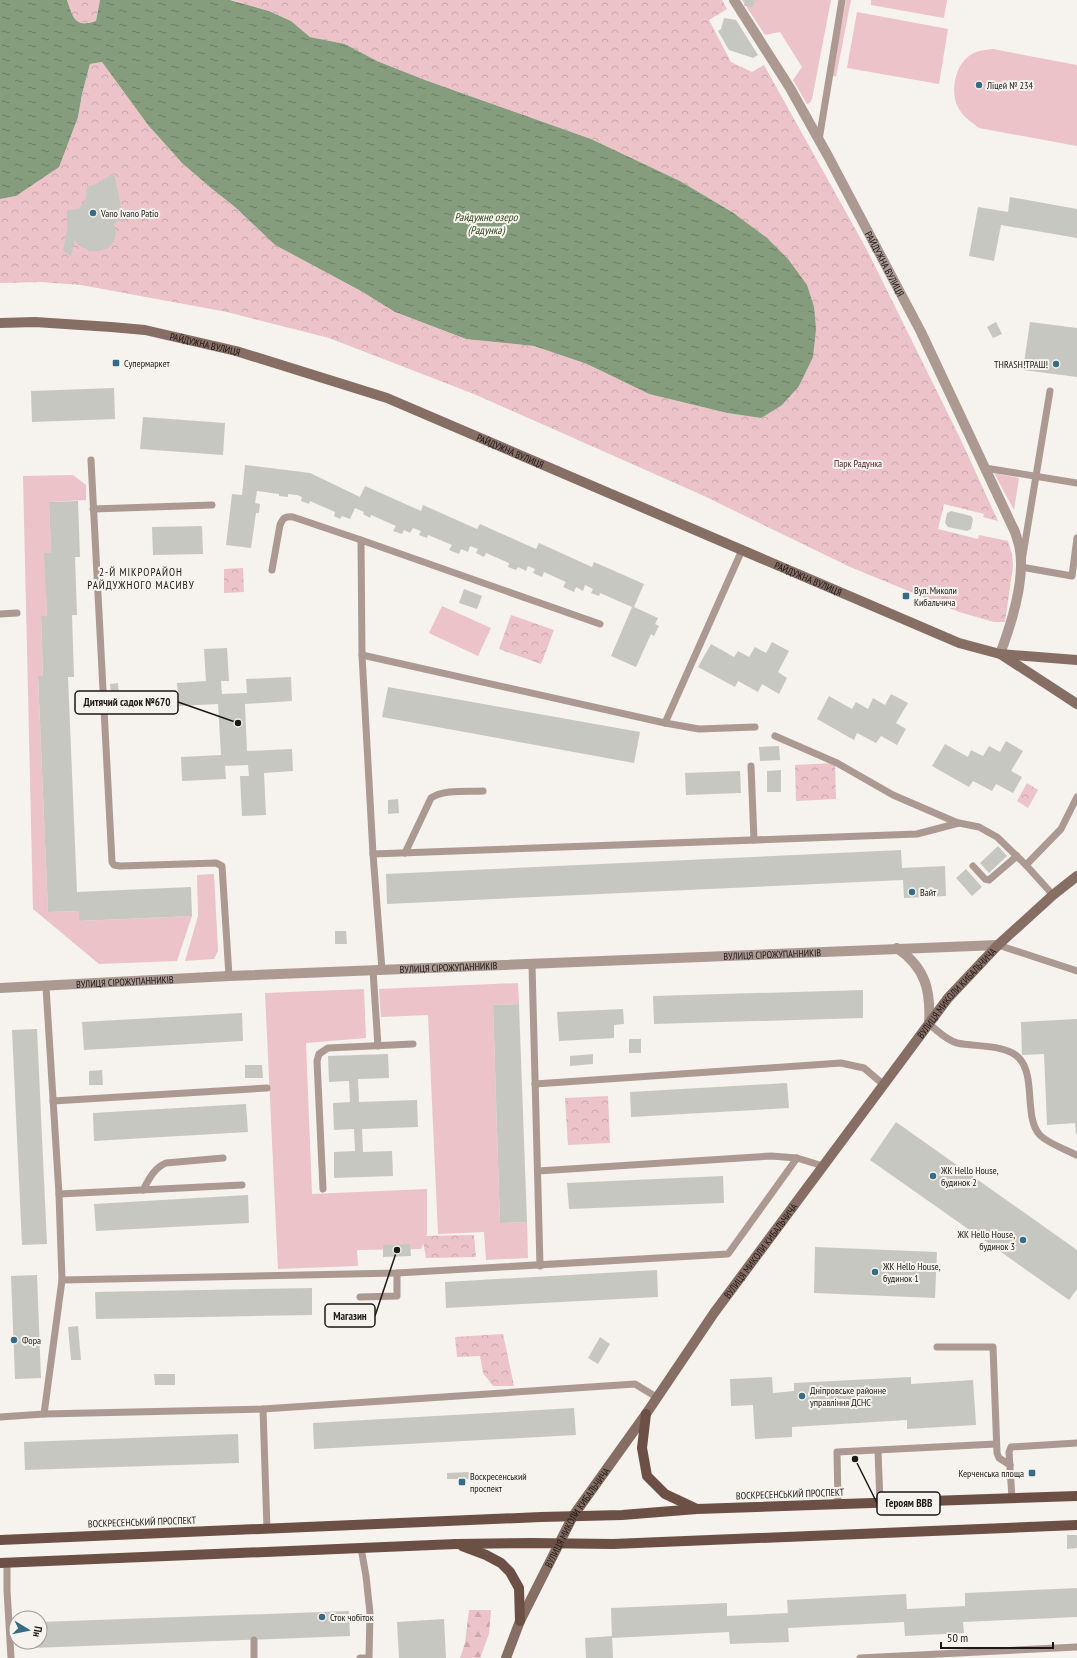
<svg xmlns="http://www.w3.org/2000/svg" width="1077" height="1658" font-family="'PT Sans Narrow',sans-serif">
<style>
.grass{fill:#ecc3c8}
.forest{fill:url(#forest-firs)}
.park{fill:url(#park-crowns)}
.water{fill:url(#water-ripples)}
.building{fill:#c7c7c1}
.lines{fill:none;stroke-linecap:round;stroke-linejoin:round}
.lane{stroke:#ab9992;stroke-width:7}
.street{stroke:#ab9992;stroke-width:10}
.secondary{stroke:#876e65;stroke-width:10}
.primary{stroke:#6d5045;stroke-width:10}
.poi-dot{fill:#356c86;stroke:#f6f2ed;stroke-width:1.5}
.labels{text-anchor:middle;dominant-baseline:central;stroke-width:4;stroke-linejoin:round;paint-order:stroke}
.poi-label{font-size:10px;fill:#1b1918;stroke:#f6f2ed;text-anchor:start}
.street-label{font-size:10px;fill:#1b1918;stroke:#f6f2ed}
.park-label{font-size:10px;fill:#561f2a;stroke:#f6f2ed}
.water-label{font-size:11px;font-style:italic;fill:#29491b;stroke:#f6f2ed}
.neighbourhood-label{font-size:11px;letter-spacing:1px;fill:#1b1918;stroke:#f6f2ed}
.leader{fill:none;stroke:#1b1918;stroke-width:1.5}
.callout-dot{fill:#1b1918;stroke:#f6f2ed;stroke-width:1.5}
.callout{fill:#f6f2ed;stroke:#1b1918;stroke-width:1.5}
.callout-label{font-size:11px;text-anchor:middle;font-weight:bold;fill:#1b1918}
</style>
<defs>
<pattern id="forest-firs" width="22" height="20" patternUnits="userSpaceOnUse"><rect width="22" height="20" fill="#ecc3c8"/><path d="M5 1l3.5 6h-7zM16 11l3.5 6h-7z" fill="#caa7ab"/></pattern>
<pattern id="park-crowns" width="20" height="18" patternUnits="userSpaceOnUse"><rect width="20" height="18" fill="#ecc3c8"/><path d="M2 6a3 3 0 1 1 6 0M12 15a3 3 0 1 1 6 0" fill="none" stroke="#caa7ab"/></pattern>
<pattern id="water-ripples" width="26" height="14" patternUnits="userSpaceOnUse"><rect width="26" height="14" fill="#859c7d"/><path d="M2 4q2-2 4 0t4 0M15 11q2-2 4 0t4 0" fill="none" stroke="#6c7e65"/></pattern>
</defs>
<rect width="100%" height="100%" fill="#f6f2ed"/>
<g class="grass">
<path d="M742 0H831L812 99 810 103 807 104 793 80 802 67 780 32 765 35Z"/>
<path d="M846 0H851L836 77 832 75Z"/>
<path d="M871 0H947L944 18 871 5Z"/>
<path d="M857 12 948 29 939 84 847 68Z"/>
<path d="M993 49 1077 65V146L979 128C972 122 963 117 959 109 949 93 955 63 972 54 978 50 986 50 993 49Z"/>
<path d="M994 473 1019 478 1014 510Z"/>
<path d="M73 475 86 485V500L49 502 51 553H45L47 616H41L43 676 38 677 48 912 79 911 80 921 192 916 177 961 99 964 33 909 23 476Z"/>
<path d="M442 606 491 628 478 656 429 633Z"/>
<path d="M214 874 218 951 214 959 185 961 198 916 197 875Z"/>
<path d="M518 983 519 1004 493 1005 500 1223 527 1222 528 1258 486 1260 484 1232 438 1234 428 1015 381 1017 379 989Z"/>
<path d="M364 989 366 1038 306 1043 312 1194 427 1189V1234L421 1249 357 1250 358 1266 278 1269 265 993Z"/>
</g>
<path class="forest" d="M469 1610H491L489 1634 480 1658H460L465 1643Z"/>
<g class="park">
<path d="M67 0H100L96 21C74 27 73 18 67 0Z"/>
<path d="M232 0H722L727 9 709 20 731 62 752 72 764 65 867 250 960 438 998 521 983 517 984 514 944 504 938 529 978 539 979 535 1008 541 1012 554 1013 566 1005 622H994L959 612 848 566 702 495 474 394 329 338 227 312 81 285 41 282 0 283V199L16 196 78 117 82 94 90 64 102 62 148 125 182 163 211 188 235 207 275 245 361 291 395 312 466 339 534 346 587 364 649 394 727 413 761 418 732 212 680 181 591 139 425 80 377 61 345 44 310 37 291 21 269 11Z"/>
<path d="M243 568 244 592 224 593V569Z"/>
<path d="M511 615 554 630 541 664 499 649Z"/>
<path d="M835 763 836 799 796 801 795 765Z"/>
<path d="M1027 783 1038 790 1028 808 1017 801Z"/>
<path d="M608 1096 610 1143 568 1145 565 1098Z"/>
<path d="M474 1235 476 1257 426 1258 422 1236Z"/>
<path d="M503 1334 514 1386H493L483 1373 480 1356 457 1357 455 1337Z"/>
</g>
<path class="water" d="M0 0H67C73 18 75 28 96 21L100 0H230L269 11 291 21 310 37 345 44 377 61 425 80 591 139 680 181 732 212 767 238 788 259 807 285 814 307 816 329 813 357 799 386 782 405 761 418 727 413 649 394 587 364 534 346 466 339 395 312 361 291 275 245 235 207 211 188 182 163 148 125 102 62 90 64 82 94 78 117 59 167 16 196 0 199Z"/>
<g class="building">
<path d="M745 0H755L753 7 744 6Z"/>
<path d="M724 18 736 20 758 55 753 58 729 50 718 31 721 29Z"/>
<path d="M114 173 124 222 117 220 114 224 116 233 114 241 108 248 99 251H89L78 245 75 240 71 256 63 251 67 230V210L78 209 85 201 87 187 98 183Z"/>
<path d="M1010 197 1077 209V238L1001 225 994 261 969 256 978 207 1008 212Z"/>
<path d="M996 322 1002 334 993 338 987 327Z"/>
<path d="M1030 322 1077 328V377L1023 370Z"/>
<path d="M114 388 115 419 32 422 31 391Z"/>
<path d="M143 417 225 423 223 455 140 449Z"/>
<path d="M245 465 310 473 360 497 365 486 421 511 423 505 477 529 480 524 536 549 539 543 592 567 594 562 644 584 634 607 658 618 655 624 659 626 654 636 651 634 636 667 611 656 632 607 600 593 599 596 591 593 593 589 585 585 583 591 576 587 574 592 563 587 566 582 544 572 542 577 533 573 535 569 528 566 526 571 518 567 516 570 508 567 509 563 486 553 484 557 476 553 478 549 470 546 468 552 461 549 459 554 449 550 452 545 428 535 427 538 419 535 421 531 413 528 410 533 404 530 402 534 393 531 396 526 371 515 370 518 363 514 364 512 355 508 350 519 342 516 340 519 334 516 335 512 310 501 309 504 301 501 302 497 297 495 288 494V497L279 496V494L257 491 255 503 260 504 259 513H256L251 548 226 545 232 494 242 495Z"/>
<path d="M78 501 80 557H75L77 615H72L74 677H68L77 892 191 887 192 916 79 921V911L48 912 38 676H43L41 616H47L44 553H51L49 502Z"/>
<path d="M951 511 971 516 973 519 971 529 967 531 948 527 945 523 947 513Z"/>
<path d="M202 526 203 554 153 555 152 527Z"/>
<path d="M464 589 482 596 477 609 459 603Z"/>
<path d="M772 642 789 651 778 672 787 678 779 694 762 684 758 692 738 681 735 687 698 667 711 644 734 657 738 651 749 657 755 647 766 653Z"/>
<path d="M227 648 229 681H221L222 694 247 693 246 679 291 677 292 701 245 704 247 751 292 749 293 771 264 773 266 815 242 816 240 776H249L248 765 225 766 226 779 182 781 181 757 221 755 218 704 179 706 177 683 206 681 204 649Z"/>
<path d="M118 683 119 698H111L110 684Z"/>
<path d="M388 687 640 732 634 763 382 717Z"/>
<path d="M891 694 908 703 896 723 906 729 897 745 881 736 876 743 857 733 854 740 817 719 829 696 852 709 856 702 868 709 873 698 885 705Z"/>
<path d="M1006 741 1023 751 1011 771 1022 777 1013 793 996 784 992 791 973 781 969 787 932 766 945 744 968 757 971 750 983 756 989 746 1000 752Z"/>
<path d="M779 746 780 760 760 761 759 747Z"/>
<path d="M781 770V792H767V771Z"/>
<path d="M740 771 741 793 686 795 685 773Z"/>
<path d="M398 799 399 813 388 814V800Z"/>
<path d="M998 846 1007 856 989 873 980 863Z"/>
<path d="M901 850 902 868 945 866 946 896 904 898 903 880 387 904 386 874Z"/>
<path d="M966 869 982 887 972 896 956 878Z"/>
<path d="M335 931H346L347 944H335Z"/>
<path d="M863 990V1018L654 1024 653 996Z"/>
<path d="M519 1004 527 1222 500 1223 493 1005Z"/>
<path d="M623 1009 624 1024 614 1025V1038L559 1041 557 1012Z"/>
<path d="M242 1013 243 1041 84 1050 82 1022Z"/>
<path d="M1077 1019V1134H1076L1075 1123 1047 1125 1044 1054 1022 1055 1021 1022Z"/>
<path d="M37 1029 47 1244 22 1245 12 1030Z"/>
<rect x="629" y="1039" width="12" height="14"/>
<path d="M388 1054 389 1078 358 1079 359 1102 417 1100 418 1127 362 1129 363 1152 392 1151 393 1176 334 1178V1152L355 1151 354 1129 334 1130 333 1103 350 1102 349 1081 329 1082 328 1056Z"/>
<path d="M593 1054V1064L570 1066V1056Z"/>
<path d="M245 1065H262L263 1078H245Z"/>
<path d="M102 1070 103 1085H89V1071Z"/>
<path d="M787 1083 789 1108 631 1117 630 1092Z"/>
<path d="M246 1104 248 1132 94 1141 93 1113Z"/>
<path d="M896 1122 1077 1250V1289L1069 1300 870 1160Z"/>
<path d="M723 1176 724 1203 569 1209 567 1183Z"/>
<path d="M248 1195 249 1223 96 1231 94 1204Z"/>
<path d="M410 1244 411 1256 383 1257V1245Z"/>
<path d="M815 1247 937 1252 935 1298 814 1293Z"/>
<path d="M657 1270 658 1297 446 1308 445 1282Z"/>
<path d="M37 1275 41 1378 15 1379 11 1276Z"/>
<path d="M312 1288V1315L96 1319 95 1292Z"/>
<path d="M78 1326 81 1360H71L68 1327Z"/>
<path d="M600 1337 610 1344 598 1364 588 1358Z"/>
<path d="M154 1374H175V1385H155Z"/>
<path d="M772 1377 773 1393 794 1391V1383L911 1377V1384L973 1380 976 1425 907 1429V1420L792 1427V1437L755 1439 753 1405 731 1406 730 1379Z"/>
<path d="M574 1408 576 1435 314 1449 313 1423Z"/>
<path d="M238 1434 239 1463 25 1470 24 1442Z"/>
<path d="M471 1472V1479H447V1473Z"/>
<path d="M1067 1535H1077V1548L1067 1549Z"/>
<path d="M1077 1588V1617L963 1622 964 1633 905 1636 904 1622 788 1628 789 1642 730 1644 729 1632 612 1638 611 1608 727 1603V1616L788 1613 787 1600 906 1594 907 1609 965 1606V1593Z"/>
<path d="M349 1611 350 1636 33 1648V1642H40V1622Z"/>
<path d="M444 1619 446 1658H399L397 1622Z"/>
<path d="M612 1636 613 1658H586L585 1638Z"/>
</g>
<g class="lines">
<g class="lane">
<path d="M819 140 842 0"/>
<path d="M1050 391 1021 567 1072 576 1077 538"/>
<path d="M91 460 112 862 114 865 120 866 216 863 222 866 229 976"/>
<path d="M985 468 1077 483"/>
<path d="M93 509 212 505"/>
<path d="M272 570 280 525C283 518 285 516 293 517L361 540"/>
<path d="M0 614 17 613"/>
<path d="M362 655 665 723 699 729 755 727"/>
<path d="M665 723 742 550"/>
<path d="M775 736 837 763 893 795 958 823"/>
<path d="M751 766 754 840"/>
<path d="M405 853 431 798C445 789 467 792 483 791"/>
<path d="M373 854 917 834 959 823 979 827 997 837 1026 865 1053 895"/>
<path d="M1026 865 1061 829 1077 797"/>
<path d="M973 866 985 879 989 880 1017 856"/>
<path d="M998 945 1077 971"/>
<path d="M532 965 540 1266"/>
<path d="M382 970 373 854 362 655 361 540 600 624"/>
<path d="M373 971 378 1046"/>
<path d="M929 1024C938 1031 946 1040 957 1043 975 1047 1006 1044 1019 1058 1036 1076 1024 1116 1039 1134 1045 1142 1067 1150 1076 1155"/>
<path d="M535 1084 841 1063 864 1068 884 1085"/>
<path d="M53 1101 267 1088"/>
<path d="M538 1171 771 1156 797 1158 823 1166"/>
<path d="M323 1189 317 1061 319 1054 328 1048 413 1044"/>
<path d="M143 1190C149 1179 154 1168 166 1163L223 1158"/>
<path d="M59 1194 242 1185"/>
<path d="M62 1280 397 1273 728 1254 797 1158"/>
<path d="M360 1297 397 1296V1273"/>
<path d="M937 1347H993L997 1453 999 1458 1010 1465"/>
<path d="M263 1409 267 1529"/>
<path d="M44 1414 62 1280 59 1194 46 987"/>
<path d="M0 1417 44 1414 263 1409 635 1384 658 1398"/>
<path d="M878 1451 880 1503"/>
<path d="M1012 1498 1009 1452 1011 1447 1077 1443"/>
<path d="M838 1504 837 1452 996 1444"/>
<path d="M7 1563V1590L11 1658"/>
<path d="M254 1658V1640"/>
<path d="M360 1658H369L370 1613 366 1576 361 1548"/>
<path d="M860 1658 1077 1647"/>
</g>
<g class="street">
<path id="s1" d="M734 0 790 88 828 156 921 332 1015 532C1017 538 1019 544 1020 550 1025 582 1011 625 1000 654"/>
<path d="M897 948C926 968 931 991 929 1024"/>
<path id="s2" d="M0 988 229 976 998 945"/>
</g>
<g class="secondary">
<path id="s3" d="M0 323 35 322 111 327 145 330 236 351 387 398 959 643 1000 654 1077 660"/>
<path d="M1002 655 1077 704"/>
<path id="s4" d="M506 1658 520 1621 573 1516 646 1414 714 1313 948 998 998 945 1053 895 1077 876"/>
</g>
<g class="primary">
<path d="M646 1414 642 1448 647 1476 665 1494 697 1509"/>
<path d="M0 1540 541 1517 622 1515 697 1509 1077 1496"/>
<path d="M462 1546 486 1555 501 1563 510 1572 519 1588 520 1621"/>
<path d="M0 1563 456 1544 531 1543 613 1544 1077 1525"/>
</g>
</g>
<g class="poi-dot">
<circle cx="979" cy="85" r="4"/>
<circle cx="93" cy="213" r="4"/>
<rect x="112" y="359" width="8" height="8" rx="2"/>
<circle cx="1056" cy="364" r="4"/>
<rect x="902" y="592" width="8" height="8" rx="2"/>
<circle cx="912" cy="892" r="4"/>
<circle cx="933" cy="1176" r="4"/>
<circle cx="1023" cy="1240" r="4"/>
<circle cx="875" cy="1272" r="4"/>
<circle cx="14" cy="1340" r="4"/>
<circle cx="802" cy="1396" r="4"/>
<rect x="1028" y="1469" width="8" height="8" rx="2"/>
<rect x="458" y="1478" width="8" height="8" rx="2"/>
<circle cx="322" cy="1617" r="4"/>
</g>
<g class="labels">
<g class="poi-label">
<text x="987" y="85">Ліцей № 234</text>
<text x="101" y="213">Vano Ivano Patio</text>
<text x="124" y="363">Супермаркет</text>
<text x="1048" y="364" text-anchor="end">ТHRASH!ТРАШ!</text>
<text x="914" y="590">Вул. Миколи<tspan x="914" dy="12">Кибальчича</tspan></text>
<text x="920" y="892">Вайт</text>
<text x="941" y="1170">ЖК Hello House,<tspan x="941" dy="12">будинок 2</tspan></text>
<text x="1015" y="1234" text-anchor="end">ЖК Hello House,<tspan x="1015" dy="12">будинок 3</tspan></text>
<text x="883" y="1266">ЖК Hello House,<tspan x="883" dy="12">будинок 1</tspan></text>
<text x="22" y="1340">Фора</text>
<text x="810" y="1390">Дніпровське районне<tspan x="810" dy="12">управління ДСНС</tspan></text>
<text x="1024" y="1473" text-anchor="end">Керченська площа</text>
<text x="470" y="1476">Воскресенський<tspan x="470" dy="12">проспект</tspan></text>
<text x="330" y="1617">Сток чобіток</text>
</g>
<g class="street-label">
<text stroke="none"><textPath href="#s1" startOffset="304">РАЙДУЖНА ВУЛИЦЯ</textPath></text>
<text stroke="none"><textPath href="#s3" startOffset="207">РАЙДУЖНА ВУЛИЦЯ</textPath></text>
<text stroke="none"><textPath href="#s3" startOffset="531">РАЙДУЖНА ВУЛИЦЯ</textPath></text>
<text stroke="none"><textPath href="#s3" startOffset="855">РАЙДУЖНА ВУЛИЦЯ</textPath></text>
<text stroke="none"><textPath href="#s2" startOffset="773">ВУЛИЦЯ СІРОЖУПАННИКІВ</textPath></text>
<text stroke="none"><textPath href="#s2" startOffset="449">ВУЛИЦЯ СІРОЖУПАННИКІВ</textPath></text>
<text stroke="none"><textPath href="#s2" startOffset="125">ВУЛИЦЯ СІРОЖУПАННИКІВ</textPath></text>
<text stroke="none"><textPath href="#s4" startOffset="806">ВУЛИЦЯ МИКОЛИ КИБАЛЬЧИЧА</textPath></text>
<text stroke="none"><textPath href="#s4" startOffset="482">ВУЛИЦЯ МИКОЛИ КИБАЛЬЧИЧА</textPath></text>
<text transform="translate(790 1494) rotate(-2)">ВОСКРЕСЕНСЬКИЙ ПРОСПЕКТ</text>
<text stroke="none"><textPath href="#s4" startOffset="158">ВУЛИЦЯ МИКОЛИ КИБАЛЬЧИЧА</textPath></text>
<text transform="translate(142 1522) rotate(-2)">ВОСКРЕСЕНСЬКИЙ ПРОСПЕКТ</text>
</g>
<g class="park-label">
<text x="858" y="463">Парк Радунка</text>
</g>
<g class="water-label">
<text x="486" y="217">Райдужне озеро<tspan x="486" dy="13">(Радунка)</tspan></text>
</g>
<g class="neighbourhood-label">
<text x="141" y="572">2-Й МІКРОРАЙОН<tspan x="141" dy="13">РАЙДУЖНОГО МАСИВУ</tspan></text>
</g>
</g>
<path class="leader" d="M238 723L178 702M397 1250L375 1316M855 1459L877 1503"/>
<g class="callout-dot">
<circle cx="238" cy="723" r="4"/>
<circle cx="397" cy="1250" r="4"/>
<circle cx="855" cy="1459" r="4"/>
</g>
<g class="callout">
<rect x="75" y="691" width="103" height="23" rx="4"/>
<rect x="325" y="1304" width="50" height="23" rx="4"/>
<rect x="877" y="1492" width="63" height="23" rx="4"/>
</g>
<g class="callout-label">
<text x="127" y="706">Дитячий садок №670</text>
<text x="350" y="1320">Магазин</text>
<text x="909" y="1507">Героям ВВВ</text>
</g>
<g transform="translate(28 1630) rotate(100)"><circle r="19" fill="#f6f2ed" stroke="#9e9b98"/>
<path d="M0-3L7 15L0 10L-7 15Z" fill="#356c86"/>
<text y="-6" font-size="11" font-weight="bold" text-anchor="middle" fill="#1b1918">Пн</text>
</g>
<path d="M941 1642v6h112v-6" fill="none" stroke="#1b1918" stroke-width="2"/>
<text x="947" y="1642" font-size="12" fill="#1b1918" stroke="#f6f2ed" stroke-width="3" paint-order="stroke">50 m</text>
</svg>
